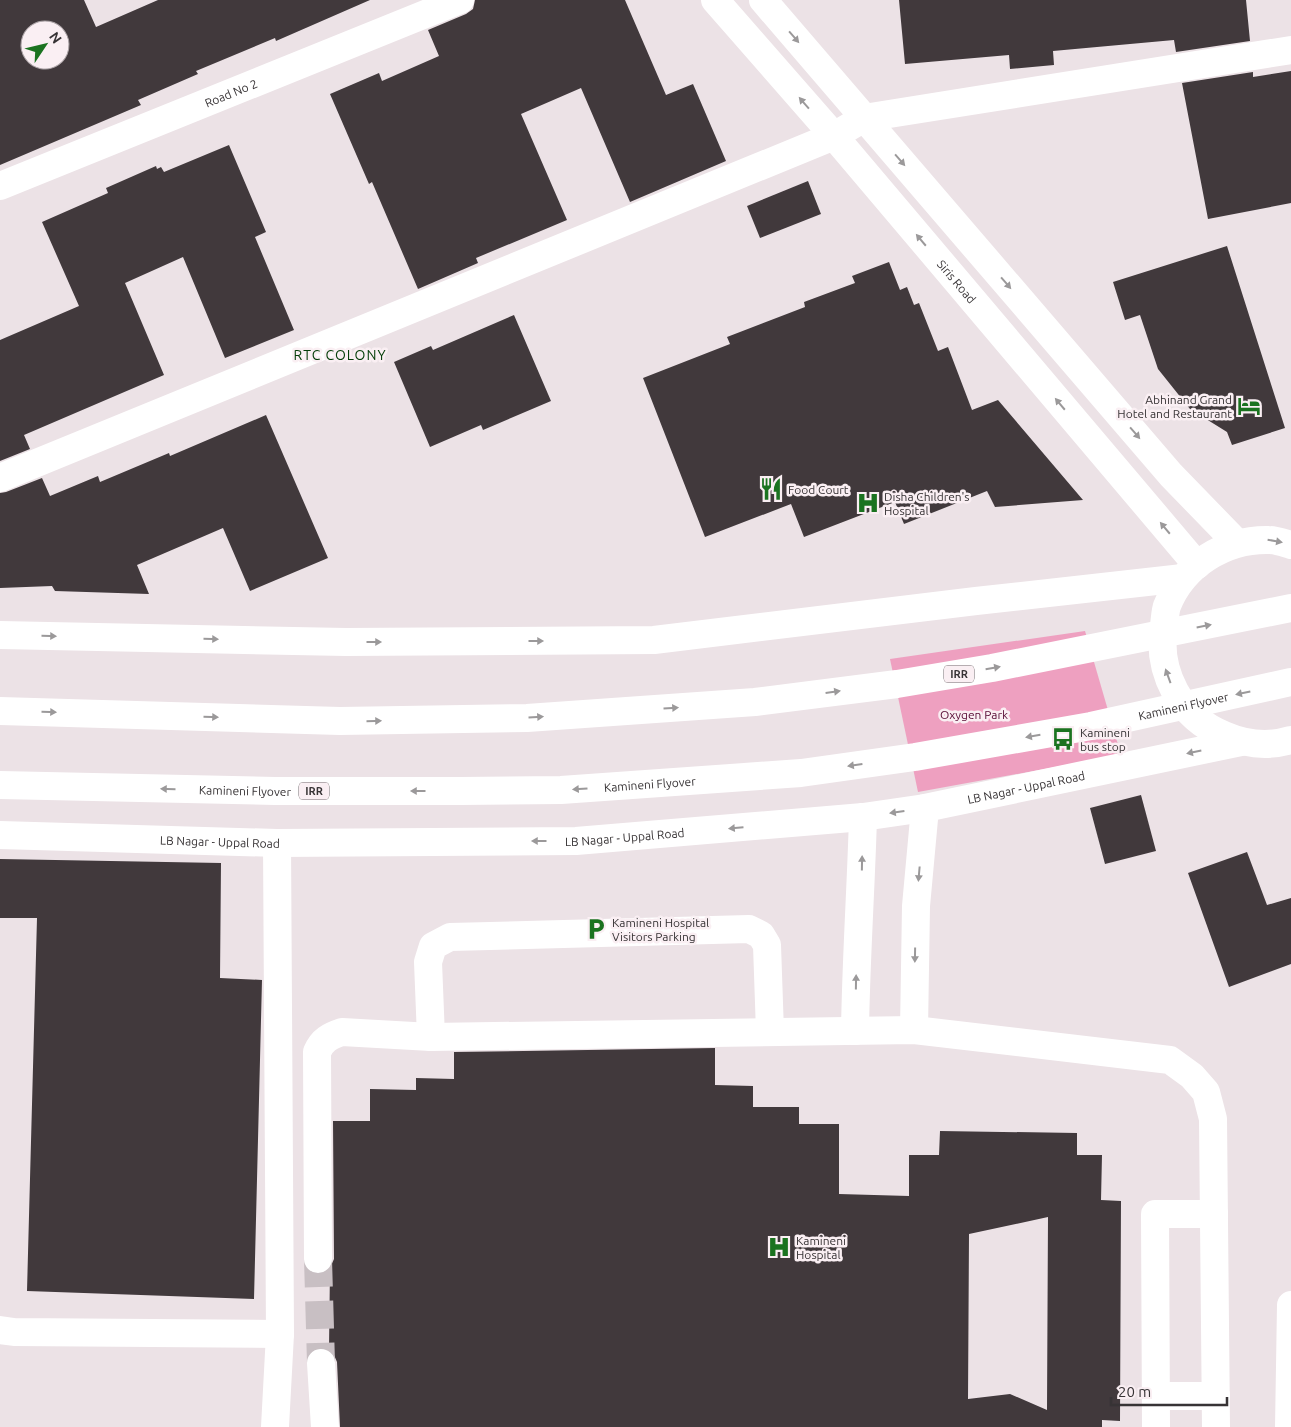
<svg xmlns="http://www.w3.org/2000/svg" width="1291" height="1427" font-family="Ubuntu,sans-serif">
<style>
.green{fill:#eea0c0}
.building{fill:#41393c;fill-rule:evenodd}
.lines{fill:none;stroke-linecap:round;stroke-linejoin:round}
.minor-tunnel{stroke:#c8bfc3;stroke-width:28;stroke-dasharray:28 14;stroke-linecap:butt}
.minor{stroke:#fff;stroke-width:28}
.highway{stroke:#fff;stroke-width:28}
.oneway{fill:#9b999a}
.labels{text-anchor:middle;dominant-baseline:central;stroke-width:5;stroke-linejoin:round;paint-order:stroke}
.shield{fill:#faeff3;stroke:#726b6e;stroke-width:1}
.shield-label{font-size:11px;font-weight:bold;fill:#373335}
.street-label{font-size:12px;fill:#373335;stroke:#faeff3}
.poi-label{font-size:12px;fill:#373335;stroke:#faeff3;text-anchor:start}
.park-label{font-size:12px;fill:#560a33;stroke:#faeff3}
.neighbourhood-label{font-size:14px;letter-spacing:1px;fill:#043e08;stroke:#faeff3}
</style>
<rect width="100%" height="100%" fill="#ece2e6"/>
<path class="green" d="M1085 631 1121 755 918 792 890 659Z"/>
<g class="building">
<path d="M0 0H84L96 27 158 0H370L276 41 275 38 196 71 198 74 138 100 141 105 0 165ZM30 30H60V60H30Z"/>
<path d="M475 0H625L666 95 693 84 726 161 630 202 581 88 521 114 567 220 476 258 478 263 418 289 372 182 369 184 330 94 379 73 382 81 439 56 428 30 466 14 473 9Z"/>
<path d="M899 0H1246L1250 41 1176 52 1174 40 1053 51 1054 65 1010 69 1009 55 905 64Z"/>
<path d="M1291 71V203L1208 219 1182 83 1253 72V77Z"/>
<path d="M229 145 266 232 255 237 294 330 225 358 183 257 125 283 164 375 24 435 30 449 0 461V340L79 306 42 222 108 193 106 188 156 166 157 169 161 167 164 172Z"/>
<path d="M808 181 821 214 760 238 747 206Z"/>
<path d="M1227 246 1285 428 1232 445 1227 432 1190 409 1158 369 1140 315 1125 320 1113 282Z"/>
<path d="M889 262 900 290 907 287 914 305 919 303 938 351 948 347 972 410 998 400 1083 500 995 507 987 491 904 524 895 502 804 537 791 504 705 537 643 378 730 344 727 337 805 307 804 302 855 283 852 276Z"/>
<path d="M514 315 551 401 483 430 481 425 430 447 394 362 431 346 433 350Z"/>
<path d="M266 415 328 558 250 591 223 528 137 565 149 594 55 591 52 586 0 588V493L6 492 42 478 50 496 98 476 100 482 169 453 170 456Z"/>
<path d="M1141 795 1156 851 1105 864 1090 808Z"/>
<path d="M1247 852 1267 905 1291 898V964L1229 987 1188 873Z"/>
<path d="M0 859 221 863 220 978 262 980 254 1299 27 1291 37 918H0Z"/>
<path d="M715 1048V1085L753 1086V1107H799V1124H839V1194L909 1196V1155H939L940 1131 1077 1133V1155H1102L1101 1200 1121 1201 1120 1421 1102 1420V1427H340L337 1362 334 1355 329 1350 330 1268 334 1259 333 1121H370V1089L416 1090V1078L454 1079V1052ZM1048 1217 1047 1410 1010 1394 968 1399 969 1234Z"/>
</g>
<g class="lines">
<path class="minor-tunnel" d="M318 1259 321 1363"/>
<g class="minor">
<path id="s1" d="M715 0 834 136 1197 565"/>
<path d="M763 0 1171 475 1237 543"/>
<path id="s2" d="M0 186 460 0"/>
<path d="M0 478 834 136 864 118 1291 50"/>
<path d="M1291 545C1284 543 1276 540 1269 540 1225 539 1183 565 1167 606 1165 612 1165 619 1164 625 1156 672 1181 718 1224 735 1247 745 1268 747 1291 740"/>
<path d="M0 635 346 642 654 640 976 601 1183 578"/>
<path id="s3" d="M0 835 277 843 576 841 863 817 925 808 1241 742"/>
<path d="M914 1030 916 906 925 808"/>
<path d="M855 1031C856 959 861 888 863 817"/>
<path d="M431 1037 428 962 433 946 450 937 749 929 761 935 767 945 770 1032"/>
<path d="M318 1259 317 1052C322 1040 330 1036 342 1032L431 1037 914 1030 1170 1060 1192 1076 1206 1092 1213 1119 1216 1427"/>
<path d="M0 1330 14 1332 280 1334"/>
<path d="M321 1363 325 1427"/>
<path d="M1156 1396H1216"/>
<path d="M275 1427 280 1334 277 843"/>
<path d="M1156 1427 1155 1214H1214"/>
<path d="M1289 1427 1291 1305"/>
</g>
<g class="highway">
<path d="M0 711 340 721 527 718 755 702 897 684 992 668 1291 608"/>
<path id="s4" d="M0 785 275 791H461L561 790 801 773 915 757 1091 726 1291 682"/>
</g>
</g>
<defs><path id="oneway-solid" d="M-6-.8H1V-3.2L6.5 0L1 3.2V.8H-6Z" transform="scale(1.25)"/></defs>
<g class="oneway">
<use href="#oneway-solid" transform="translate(794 37) rotate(49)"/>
<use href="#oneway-solid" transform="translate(804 103) rotate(-131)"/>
<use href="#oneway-solid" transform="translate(900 160) rotate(49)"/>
<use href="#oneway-solid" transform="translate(921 240) rotate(-130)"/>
<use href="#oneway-solid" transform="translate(1006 283) rotate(49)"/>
<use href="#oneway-solid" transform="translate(1060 404) rotate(-130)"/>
<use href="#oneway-solid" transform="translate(1135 433) rotate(49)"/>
<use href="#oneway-solid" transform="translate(1165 528) rotate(-130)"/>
<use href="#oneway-solid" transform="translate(1275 541) rotate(10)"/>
<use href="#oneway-solid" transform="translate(1204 626) rotate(-11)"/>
<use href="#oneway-solid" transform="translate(49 636) rotate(1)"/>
<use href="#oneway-solid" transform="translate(211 639) rotate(1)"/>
<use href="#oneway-solid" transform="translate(536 641)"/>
<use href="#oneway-solid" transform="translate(374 642)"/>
<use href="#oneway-solid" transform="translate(993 668) rotate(-10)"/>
<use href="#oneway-solid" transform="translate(1168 676) rotate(-110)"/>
<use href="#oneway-solid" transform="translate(833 692) rotate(-8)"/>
<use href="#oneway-solid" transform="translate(1243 693) rotate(168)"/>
<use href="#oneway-solid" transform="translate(671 708) rotate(-4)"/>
<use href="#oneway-solid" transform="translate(49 712) rotate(2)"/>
<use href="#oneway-solid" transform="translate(211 717) rotate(2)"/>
<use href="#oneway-solid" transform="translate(536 717) rotate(-4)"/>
<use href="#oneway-solid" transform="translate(374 721) rotate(-1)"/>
<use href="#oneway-solid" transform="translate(1033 736) rotate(170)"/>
<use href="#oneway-solid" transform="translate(1194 752) rotate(168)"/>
<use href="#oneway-solid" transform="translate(855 765) rotate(172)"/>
<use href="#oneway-solid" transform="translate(168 789) rotate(-179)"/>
<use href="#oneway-solid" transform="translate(580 789) rotate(176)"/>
<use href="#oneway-solid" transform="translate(418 791) rotate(-180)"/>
<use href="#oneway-solid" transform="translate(897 812) rotate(172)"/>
<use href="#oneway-solid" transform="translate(736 828) rotate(175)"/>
<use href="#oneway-solid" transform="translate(539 841) rotate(180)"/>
<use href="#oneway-solid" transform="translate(862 863) rotate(-89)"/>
<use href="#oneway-solid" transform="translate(919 874) rotate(95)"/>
<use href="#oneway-solid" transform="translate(915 955) rotate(91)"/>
<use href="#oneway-solid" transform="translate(856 982) rotate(-89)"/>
</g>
<defs>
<symbol id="hotel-bare" viewBox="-9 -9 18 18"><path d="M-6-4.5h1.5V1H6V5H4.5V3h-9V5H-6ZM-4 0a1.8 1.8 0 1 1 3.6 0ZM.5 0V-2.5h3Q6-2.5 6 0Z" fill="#1b7320" stroke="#faeff3" stroke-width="2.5" paint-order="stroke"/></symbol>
<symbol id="restaurant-bare" viewBox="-9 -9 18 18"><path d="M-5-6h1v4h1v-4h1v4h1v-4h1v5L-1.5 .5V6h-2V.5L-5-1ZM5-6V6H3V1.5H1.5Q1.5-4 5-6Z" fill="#1b7320" stroke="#faeff3" stroke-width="2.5" paint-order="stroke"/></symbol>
<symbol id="hospital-bare" viewBox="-9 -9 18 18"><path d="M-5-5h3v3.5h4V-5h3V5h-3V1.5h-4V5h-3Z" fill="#1b7320" stroke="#faeff3" stroke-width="2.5" paint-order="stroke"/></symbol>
<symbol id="bus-bare" viewBox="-9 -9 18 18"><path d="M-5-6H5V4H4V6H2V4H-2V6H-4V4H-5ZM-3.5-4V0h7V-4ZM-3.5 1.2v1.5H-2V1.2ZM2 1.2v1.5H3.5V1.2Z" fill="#1b7320" stroke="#faeff3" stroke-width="2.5" paint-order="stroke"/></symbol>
<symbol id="parking-bare" viewBox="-9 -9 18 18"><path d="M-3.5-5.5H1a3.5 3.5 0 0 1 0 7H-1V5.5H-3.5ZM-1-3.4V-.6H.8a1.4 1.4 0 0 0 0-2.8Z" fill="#1b7320" stroke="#faeff3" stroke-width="2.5" paint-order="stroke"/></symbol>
</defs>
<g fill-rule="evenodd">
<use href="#hotel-bare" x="1233" y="390" width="32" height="32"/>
<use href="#restaurant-bare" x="755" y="473" width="32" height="32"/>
<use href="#hospital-bare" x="852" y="487" width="32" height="32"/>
<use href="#bus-bare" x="1047" y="723" width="32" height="32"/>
<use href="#parking-bare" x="580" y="913" width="32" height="32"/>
<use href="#hospital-bare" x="763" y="1231" width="32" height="32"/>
</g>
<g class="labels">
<g class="shield">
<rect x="944" y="665.5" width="30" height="17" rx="4"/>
<rect x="299" y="782.5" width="30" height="17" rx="4"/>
</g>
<g class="shield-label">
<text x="959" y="674">IRR</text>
<text x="314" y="791">IRR</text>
</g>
<g class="street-label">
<text stroke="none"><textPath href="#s2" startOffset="249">Road No 2</textPath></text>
<text stroke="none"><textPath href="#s1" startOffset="371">Siris Road</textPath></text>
<text stroke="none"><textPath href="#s4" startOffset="1190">Kamineni Flyover</textPath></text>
<text stroke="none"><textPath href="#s4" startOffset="650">Kamineni Flyover</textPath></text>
<text stroke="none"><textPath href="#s3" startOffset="1030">LB Nagar - Uppal Road</textPath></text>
<text stroke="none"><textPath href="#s4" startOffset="245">Kamineni Flyover</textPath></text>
<text stroke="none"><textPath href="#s3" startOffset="625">LB Nagar - Uppal Road</textPath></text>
<text stroke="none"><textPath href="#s3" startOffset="220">LB Nagar - Uppal Road</textPath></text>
</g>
<g class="poi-label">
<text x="1232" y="399" text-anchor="end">Abhinand Grand<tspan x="1232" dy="14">Hotel and Restaurant</tspan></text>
<text x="788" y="489">Food Court</text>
<text x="884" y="496">Disha Children's<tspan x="884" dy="14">Hospital</tspan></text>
<text x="1080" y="732">Kamineni<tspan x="1080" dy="14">bus stop</tspan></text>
<text x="612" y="922">Kamineni Hospital<tspan x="612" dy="14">Visitors Parking</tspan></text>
<text x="796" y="1240">Kamineni<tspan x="796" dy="14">Hospital</tspan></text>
</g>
<g class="park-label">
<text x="974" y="714">Oxygen Park</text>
</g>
<g class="neighbourhood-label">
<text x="340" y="355">RTC COLONY</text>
</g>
</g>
<g transform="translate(45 45) rotate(55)"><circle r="24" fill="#faeff3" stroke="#aca4a7"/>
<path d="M0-4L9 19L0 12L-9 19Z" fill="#1b7320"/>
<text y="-8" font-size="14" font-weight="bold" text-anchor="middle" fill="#373335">N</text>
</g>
<path d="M1111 1397v8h116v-8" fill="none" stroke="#373335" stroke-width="2.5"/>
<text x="1118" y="1397" font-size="15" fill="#373335" stroke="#faeff3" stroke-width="4" paint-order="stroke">20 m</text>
</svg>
